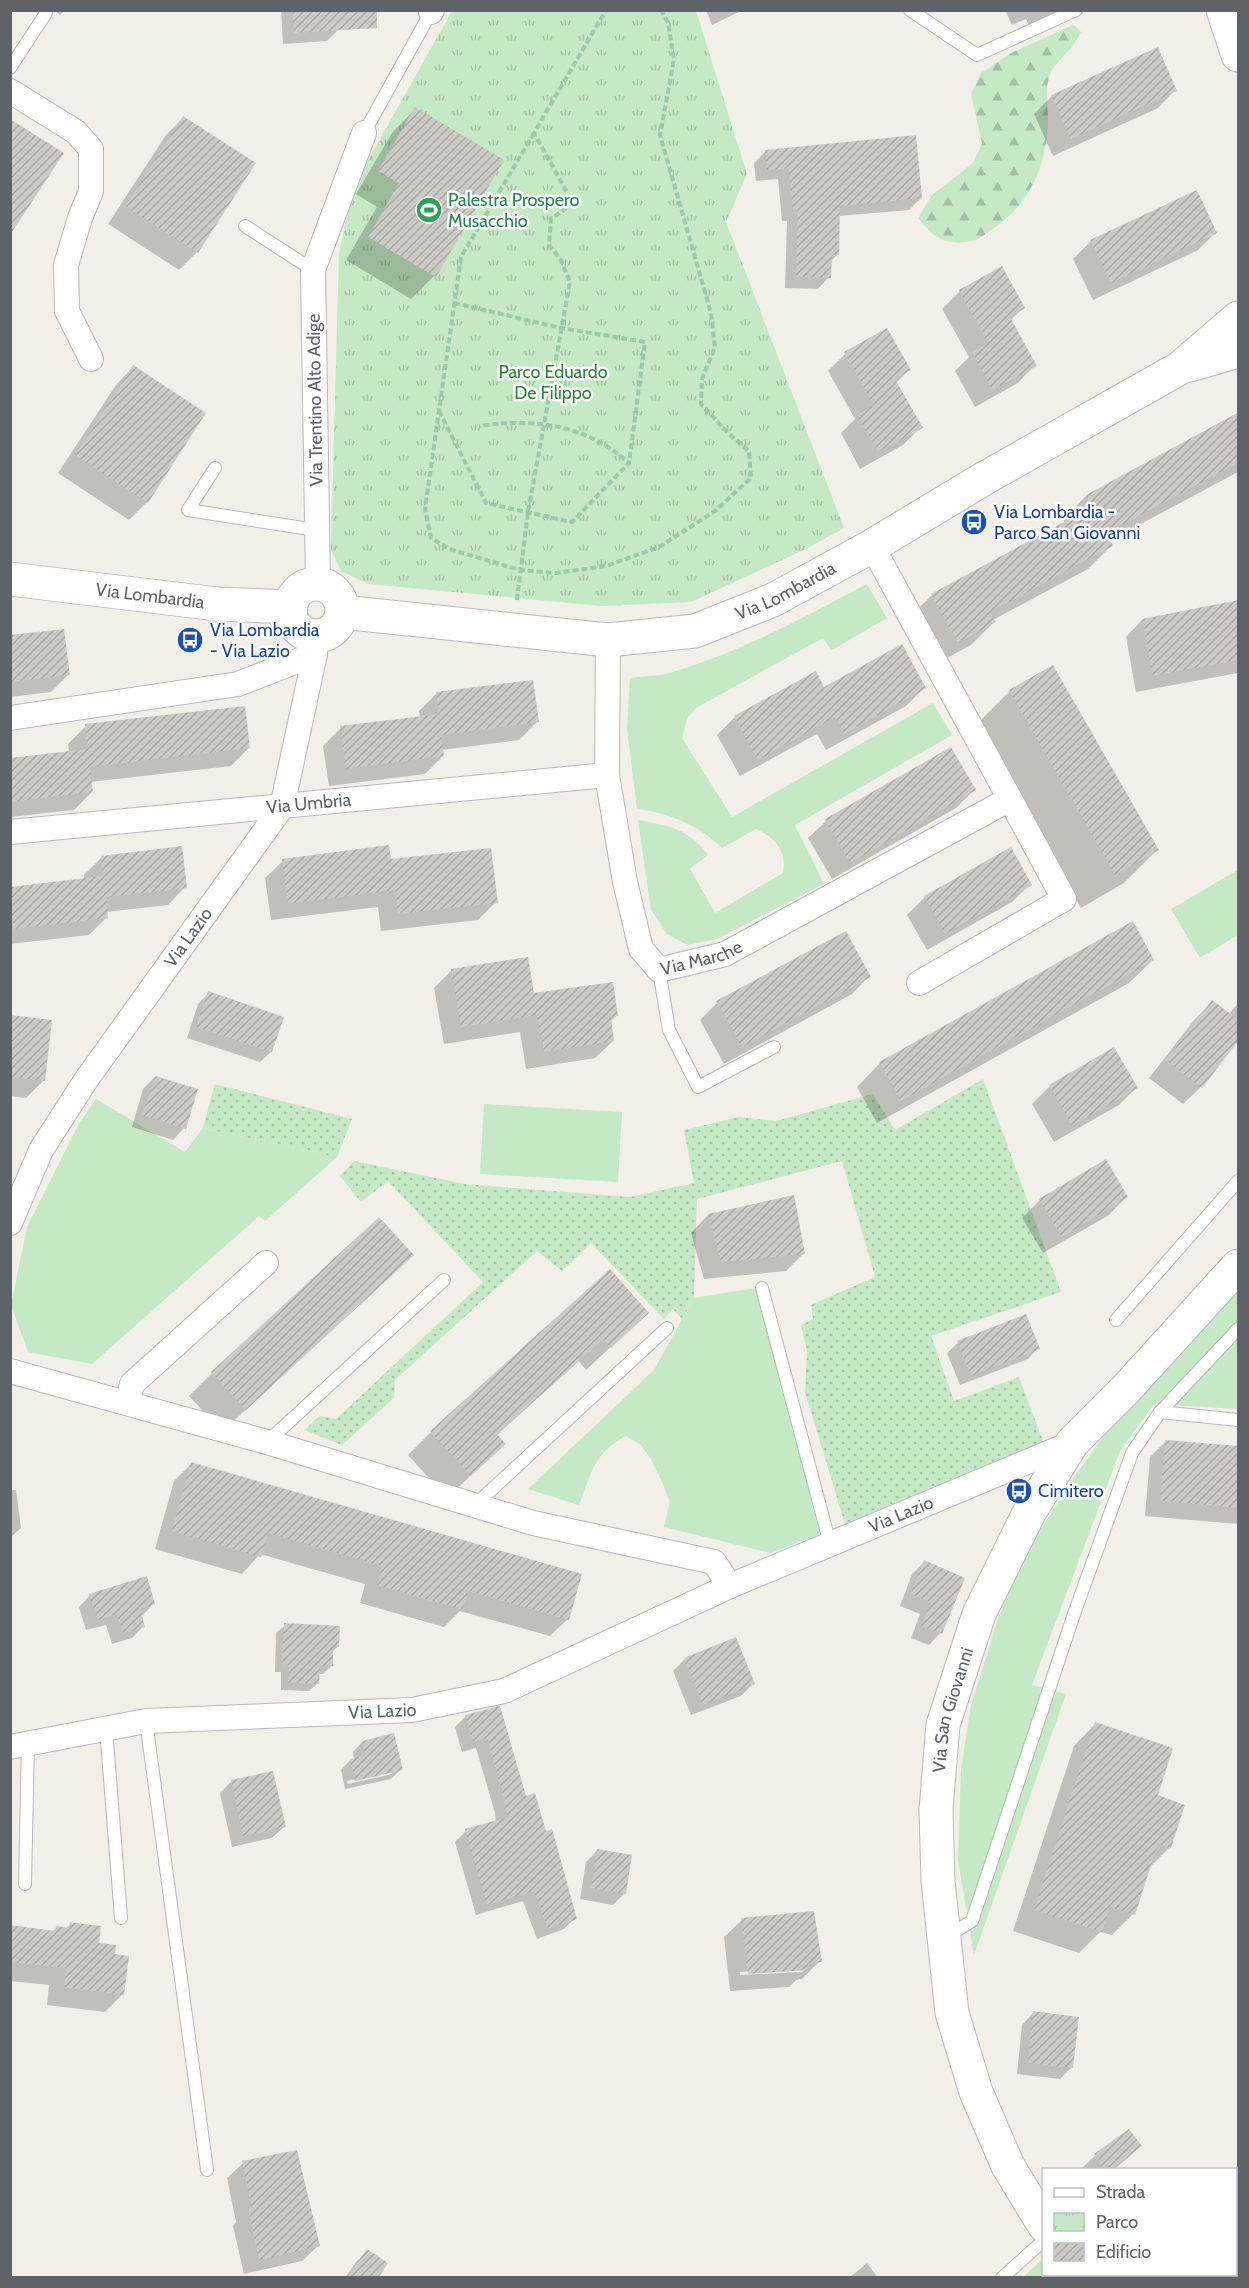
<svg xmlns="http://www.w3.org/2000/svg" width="1249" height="2288" font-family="Cabin,sans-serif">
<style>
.grass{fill:#c5e8c5}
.forest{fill:url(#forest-firs)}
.park{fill:url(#park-tufts)}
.garden{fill:url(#garden-dots)}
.shadow{fill:#0003;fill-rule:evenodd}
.building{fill:url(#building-hatch)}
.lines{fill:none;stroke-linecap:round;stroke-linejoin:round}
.lane-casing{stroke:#b5b8bc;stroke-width:14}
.street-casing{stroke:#b5b8bc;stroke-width:26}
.secondary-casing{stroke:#b6babf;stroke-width:35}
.path{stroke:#9cc7a9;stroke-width:4;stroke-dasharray:6 3;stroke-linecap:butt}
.lane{stroke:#fff;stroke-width:12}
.street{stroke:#fff;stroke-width:24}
.secondary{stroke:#fff;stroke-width:33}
.labels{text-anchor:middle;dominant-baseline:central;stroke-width:5;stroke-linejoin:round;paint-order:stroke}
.leisure-label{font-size:18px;fill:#27864d;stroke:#fff;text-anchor:start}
.park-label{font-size:18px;fill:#348238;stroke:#fff}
.street-label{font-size:18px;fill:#5f6368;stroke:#fff}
.transit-label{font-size:18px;fill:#164399;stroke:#fff;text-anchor:start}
</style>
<defs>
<pattern id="forest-firs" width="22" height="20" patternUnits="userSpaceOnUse" patternTransform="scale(1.5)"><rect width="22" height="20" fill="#c5e8c5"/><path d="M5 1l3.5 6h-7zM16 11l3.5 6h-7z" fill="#a3c0a4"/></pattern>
<pattern id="park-tufts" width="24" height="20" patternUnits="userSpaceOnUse" patternTransform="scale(1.5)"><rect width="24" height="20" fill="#c5e8c5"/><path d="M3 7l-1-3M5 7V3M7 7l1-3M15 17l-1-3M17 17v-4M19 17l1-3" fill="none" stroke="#a3c0a4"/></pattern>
<pattern id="garden-dots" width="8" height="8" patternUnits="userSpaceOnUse" patternTransform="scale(1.5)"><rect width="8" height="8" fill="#c5e8c5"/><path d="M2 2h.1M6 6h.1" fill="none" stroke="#a3c0a4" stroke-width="1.8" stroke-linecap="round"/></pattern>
<pattern id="building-hatch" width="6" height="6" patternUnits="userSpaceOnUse" patternTransform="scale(1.5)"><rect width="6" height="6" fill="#cccac5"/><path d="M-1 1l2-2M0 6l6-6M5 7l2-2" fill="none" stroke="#a9a8a4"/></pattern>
</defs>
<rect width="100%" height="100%" fill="#f1efe8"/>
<g class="grass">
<path d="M867 584 887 618 832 650 823 638 696 708 687 719 682 738 732 817 933 703 952 735 795 825 824 884 717 939 687 945 667 934 651 910 638 820C669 826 688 828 708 855L690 869 715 913 783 873C787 851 776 838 756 829L722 848C699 825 669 813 637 809L627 729 630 678C645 676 662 676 676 671 743 651 806 616 867 584Z"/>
<path d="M1238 870V935L1200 958 1171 909Z"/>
<path d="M96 1099 185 1152 203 1128 337 1157 265 1221 259 1216 92 1364 28 1352 11 1305 27 1227 78 1125Z"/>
<path d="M484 1104 622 1112 618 1182 480 1174Z"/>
<path d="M756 1288 820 1534 770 1553 664 1527 670 1502 663 1484 651 1459 641 1445 626 1436C595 1451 590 1475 579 1505L528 1489 654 1370 694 1298Z"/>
<path d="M1238 1289V1409L1154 1404 1120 1451 1032 1685 1066 1694 974 1955 958 1860 961 1770 971 1705 998 1619 1025 1554 1073 1479 1106 1432Z"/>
</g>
<g class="forest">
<path d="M1073 25 1081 32C1073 50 1059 58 1051 72 1043 90 1049 108 1048 126 1044 171 1029 205 991 230 985 234 979 240 971 241 946 246 933 238 918 218L932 195 973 163 982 144 971 94 981 73 1011 53Z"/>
<path d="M1043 2259 1044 2274 1071 2275 1073 2278H1022Z"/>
</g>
<path class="park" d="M452 11H696L747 174 726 222 844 528 806 549 691 602 602 606 368 584 341 571 331 549 339 253 353 187Z"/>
<g class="garden">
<path d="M983 1079 1061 1292 931 1336 954 1401 1019 1377 1043 1441 845 1524 805 1392 807 1351 801 1325 813 1319 811 1305 875 1277 842 1161 697 1199 694 1298 682 1319 673 1309 664 1319 591 1243 562 1271 537 1251 395 1380 394 1398 342 1445 304 1430 320 1416 336 1419 483 1282 388 1181 361 1202 340 1176 354 1161 465 1184 630 1197 694 1183 684 1130 739 1117 776 1121 873 1094 895 1130Z"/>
<path d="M215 1084 352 1119 337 1157 203 1128Z"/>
</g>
<g class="shadow">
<path d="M54 10H65L60 15Z"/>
<path d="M281 10H338L339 29 327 41 283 44Z"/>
<path d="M706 10H743L712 25Z"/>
<path d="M1005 10H1062L1029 26 1026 19 1012 25Z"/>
<path d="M1157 49 1175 90 1158 108 1053 156 1034 114 1052 96Z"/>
<path d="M415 109 502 161 434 276 411 299 346 260 377 207 356 194 392 133Z"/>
<path d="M183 118 254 164 197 252 179 270 108 224 166 135Z"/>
<path d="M766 151 921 198 909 210 838 216 837 255 830 262 829 277 818 289 785 288 787 221H782L778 179 756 181 754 163Z"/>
<path d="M1215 233 1198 250 1093 300 1073 259 1091 241Z"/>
<path d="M960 291 1023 308 1010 321 1035 365 1018 383 975 407 955 371 969 357 942 309Z"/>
<path d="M845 354 909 370 896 383 921 427 903 445 860 469 841 433 855 419 828 371Z"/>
<path d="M133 367 147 502 129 520 58 473 116 385Z"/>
<path d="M1238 414V472L1109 541 1111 546 1088 569 993 620 994 622 971 645 934 665 908 618 932 595 1065 523 1063 519 1086 496Z"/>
<path d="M1238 602V673L1136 692 1126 637 1142 620Z"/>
<path d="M10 637 68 675 51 692 10 697Z"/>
<path d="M815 673 823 689 924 688 906 706 826 750 817 734 740 776 717 735 735 717Z"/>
<path d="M1010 691 1157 850 1124 883 1081 908 977 724Z"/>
<path d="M437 693 537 722 519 740 442 750 443 756 425 774 329 786 323 746 341 728 420 718 419 711Z"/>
<path d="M86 726 249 748 231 766 90 782 92 792 74 810 10 817V759L69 752 68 744Z"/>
<path d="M950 749 974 790 956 808 832 879 808 838 826 821Z"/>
<path d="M102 857 185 887 168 905 106 912V918L89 935 10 944V888L84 880V875Z"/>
<path d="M390 860 496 902 478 920 381 931 378 907 271 920 265 878 283 861Z"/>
<path d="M1030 885 1012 902 927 950 907 915 925 897Z"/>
<path d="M1153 960 1129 983 877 1123 857 1087 880 1063Z"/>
<path d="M452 970 532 995 617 1015 610 1022 613 1041 595 1058 526 1069 520 1032 444 1044 434 988Z"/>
<path d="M869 976 852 994 724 1064 700 1020 717 1003Z"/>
<path d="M209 993 271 1052 260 1062 187 1038 198 1004Z"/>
<path d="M1212 1002 1229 1014 1238 1003V1038L1201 1087 1183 1104 1149 1078 1195 1019Z"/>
<path d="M10 1017 44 1080 26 1098 10 1096Z"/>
<path d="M1114 1049 1136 1088 1119 1105 1054 1142 1032 1104 1050 1086Z"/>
<path d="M155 1077 184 1128 173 1140 132 1127 143 1089Z"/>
<path d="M1126 1197 1109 1215 1043 1253 1022 1218 1040 1200Z"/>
<path d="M708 1215 803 1254 786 1271 704 1279 691 1233Z"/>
<path d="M412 1255 222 1432 189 1396 212 1373Z"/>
<path d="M647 1313 586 1370 579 1361 497 1435 504 1444 447 1498 408 1455 431 1432Z"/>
<path d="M958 1343 1038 1348 1028 1359 960 1385 947 1353Z"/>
<path d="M1166 1441 1238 1448V1524L1145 1516 1150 1457Z"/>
<path d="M192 1463 568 1619 550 1636 460 1611 444 1627 360 1603 365 1584 260 1554 242 1574 155 1549 174 1481Z"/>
<path d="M10 1490H16L21 1528 10 1538Z"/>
<path d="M924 1562 940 1633 929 1645 911 1638 920 1614 900 1606 912 1574Z"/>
<path d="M90 1595 153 1604 142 1616 144 1626 132 1638 112 1644 106 1625 86 1630 79 1607Z"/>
<path d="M285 1625 338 1646 331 1653V1666L323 1674H318V1683L309 1691 281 1690V1672H275L276 1633Z"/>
<path d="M685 1659 753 1684 741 1696 691 1715 673 1671Z"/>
<path d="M499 1708 525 1798 545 1832 575 1918 564 1929 537 1939 523 1901 476 1915 455 1842 466 1831 496 1822 495 1813 476 1748 462 1752 455 1727 466 1716Z"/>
<path d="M1095 1724 1156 1796 1183 1806 1169 1848 1148 1869 1133 1914 1112 1935 1100 1932 1079 1953 1013 1931 1074 1746Z"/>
<path d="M362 1742 401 1769 391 1779 345 1789 341 1770 350 1760 354 1759 353 1752ZM392 1771V1774L348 1784 347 1781Z"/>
<path d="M231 1782 284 1827 272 1838 232 1847 220 1793Z"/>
<path d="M597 1851 625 1893 613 1905 580 1899 586 1862Z"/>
<path d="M742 1920 820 1961 802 1979 796 1980 789 1987 730 1991 724 1937ZM805 1969 802 1972 740 1975V1972Z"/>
<path d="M71 1924 113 1955 122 1995 105 2012 47 2005 49 1985 10 1981V1927L52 1932 56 1928 65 1929Z"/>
<path d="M1033 2013 1072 2067 1060 2079 1017 2074 1022 2025Z"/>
<path d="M1128 2131 1140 2146 1128 2158 1113 2170H1085L1083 2167 1095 2156Z"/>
<path d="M243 2163 318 2246 302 2261 244 2274 233 2226 236 2222 227 2178Z"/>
<path d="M367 2251 386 2264 377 2278H345L356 2262Z"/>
<path d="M867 2263 878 2278H849Z"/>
</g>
<g class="building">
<path d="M293 10H377V28L294 33Z"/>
<path d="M1158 47 1177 91 1071 139 1051 95Z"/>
<path d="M415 107 504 160 436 277 368 237 399 183 378 171Z"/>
<path d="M183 116 256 163 198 253 125 206Z"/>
<path d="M10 119 64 153 10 235Z"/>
<path d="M916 135 922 198 840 206 839 255H832L831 278 796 277 798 210H793L789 168 767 170 765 150Z"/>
<path d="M1197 190 1217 233 1111 283 1090 240Z"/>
<path d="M1002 266 1025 308 1010 317 1037 366 993 390 972 352 988 343 959 290Z"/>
<path d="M887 328 911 370 895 379 923 428 878 452 857 415 874 405 844 352Z"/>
<path d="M133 365 206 413 148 503 75 455Z"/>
<path d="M1239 412V462L1107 533 1113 546 990 612 996 622 958 643 931 594 1092 507 1086 495Z"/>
<path d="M1239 600V660L1153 676 1142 619Z"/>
<path d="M64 629 70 675 10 682V635Z"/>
<path d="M902 644 926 688 844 734 835 717 758 760 734 716 816 671 824 687Z"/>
<path d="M1053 665 1159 850 1115 875 1009 690Z"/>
<path d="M533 680 539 722 441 735 444 756 346 769 340 726 439 714 436 692Z"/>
<path d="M245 706 250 748 90 767 85 724Z"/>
<path d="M951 747 976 790 850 863 825 819Z"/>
<path d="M88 749 93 792 10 802V758Z"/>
<path d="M389 845 391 859 491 848 498 903 398 914 395 890 288 904 282 859Z"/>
<path d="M182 846 187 888 106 897 108 918 13 929 10 887 103 876 101 856Z"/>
<path d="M1011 847 1032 885 945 934 924 896Z"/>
<path d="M1133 921 1154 960 901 1101 879 1062Z"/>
<path d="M846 931 871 977 742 1047 716 1001Z"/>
<path d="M528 957 534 993 613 982 618 1016 611 1017 614 1041 544 1052 537 1015 461 1027 451 969Z"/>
<path d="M208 991 284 1017 272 1052 196 1027Z"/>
<path d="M1212 1000 1239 1020V1040L1202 1088 1166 1060Z"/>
<path d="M10 1015 52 1020 45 1081 10 1077Z"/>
<path d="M1114 1047 1138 1088 1072 1126 1049 1085Z"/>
<path d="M155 1076 198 1089 186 1129 142 1115Z"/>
<path d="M1106 1159 1128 1197 1062 1237 1039 1199Z"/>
<path d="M794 1195 805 1254 721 1262 708 1214Z"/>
<path d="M379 1217 414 1255 246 1410 211 1372Z"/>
<path d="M610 1269 649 1313 611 1348 603 1339 497 1434 506 1444 471 1476 430 1431Z"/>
<path d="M1026 1314 1040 1349 971 1376 957 1341Z"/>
<path d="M1165 1440 1239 1446V1508L1160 1501Z"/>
<path d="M191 1462 582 1574 569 1620 468 1591 463 1610 377 1585 382 1566 268 1533 261 1557 172 1531Z"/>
<path d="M924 1560 965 1578 942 1634 921 1626 931 1602 910 1594Z"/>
<path d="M147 1576 155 1604 140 1609 145 1627 123 1634 117 1614 98 1620 89 1594Z"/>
<path d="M284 1623 340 1626 339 1647H333V1666H320L319 1684 288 1682 289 1665 282 1664Z"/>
<path d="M736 1637 755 1684 703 1705 684 1658Z"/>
<path d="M500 1706 526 1796 535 1793 546 1831 552 1829 577 1919 548 1929 534 1891 487 1905 465 1829 508 1817 504 1802 505 1801 487 1738 473 1742 465 1715Z"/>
<path d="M1095 1722 1173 1748 1158 1795 1185 1805 1171 1848 1158 1844 1135 1915 1110 1907 1102 1932 1034 1910Z"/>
<path d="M394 1733 403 1770 355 1781 350 1759 365 1755 362 1741Z"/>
<path d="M273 1771 286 1827 243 1836 231 1780Z"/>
<path d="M597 1849 632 1855 626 1894 591 1888Z"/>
<path d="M814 1911 822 1962 808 1963V1970L748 1974 741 1918Z"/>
<path d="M70 1922 101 1926 99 1943 116 1945 115 1954 129 1956 124 1995 64 1987 66 1968 10 1962V1925L55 1931 56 1926 69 1928Z"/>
<path d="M1033 2011 1079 2017 1073 2068 1028 2063Z"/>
<path d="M1129 2129 1142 2146 1111 2169H1104L1094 2154Z"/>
<path d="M297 2150 320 2246 259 2260 248 2209 252 2208 242 2161Z"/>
<path d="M367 2249 388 2263 379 2277H348Z"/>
</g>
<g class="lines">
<defs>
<g id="lane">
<path d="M910 10 977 55 1076 10"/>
<path d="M10 68 46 13"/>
<path d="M364 133 431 12"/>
<path d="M245 226 313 270"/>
<path d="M215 468 188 510 316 530"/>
<path d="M659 970 669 1030 698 1087 774 1047"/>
<path d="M762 1288 830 1544"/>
<path d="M1116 1320 1238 1181"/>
<path d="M1160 1412 1238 1420"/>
<path d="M267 1442 444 1280"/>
<path d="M475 1505 667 1328"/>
<path d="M146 1721 207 2170"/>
<path d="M106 1728 121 1918"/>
<path d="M25 1884 28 1742"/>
<path d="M946 1937 972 1921 1074 1614 1132 1453 1160 1412 1238 1329"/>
<path d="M1002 2278 1044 2240"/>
</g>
<g id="street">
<path d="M431 12 432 10"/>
<path d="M10 91 76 132 91 149V191L80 218 66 265 67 311 91 359"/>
<path d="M318 584 313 270 364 133"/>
<path id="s1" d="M608 640 607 775 625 882 641 949 659 970 725 954 1010 799 872 546"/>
<path d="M10 718 238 684 315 654"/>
<path id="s2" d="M10 832 607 775"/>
<path d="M919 983 1064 899 1010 799"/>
<path id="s3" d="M10 1223 41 1150 86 1080 282 807 315 654 316 636"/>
<path d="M10 1371 267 1442 533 1523 714 1562 730 1586"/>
<path d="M128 1403 132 1384 266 1263"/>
<path id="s4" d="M10 1747 146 1721 412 1710 504 1691 730 1586 1072 1443"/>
</g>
<g id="secondary">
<path d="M1223 10 1238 55"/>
<path d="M1190 365 1238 351"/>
<path id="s5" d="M10 579 217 604 291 607"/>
<circle cx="316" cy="610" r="26"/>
<path id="s6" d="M342 612 608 640 695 631 773 600 872 546 985 478 1180 368 1238 318"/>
<path id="s7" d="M1044 2225 1008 2166 976 2092 952 2013 938 1881 936 1810 943 1725 979 1614 1030 1511 1072 1443 1126 1389 1238 1266"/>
<path d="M1081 2274 1083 2278"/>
</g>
</defs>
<use href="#lane" class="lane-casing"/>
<use href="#street" class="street-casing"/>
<use href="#secondary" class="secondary-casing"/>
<g class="path">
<path d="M534 133 461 257 425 509 431 538 449 549 520 570 556 573 606 566 659 547 715 511 751 478 749 451 728 433 701 404 702 379 715 347 711 313 660 135 674 59 668 23 661 10"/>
<path d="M454 303 561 328 645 342 629 463"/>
<path d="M439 411 486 503 572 522 629 463C585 424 534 418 479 426"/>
<path d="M517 600 528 512 570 282 561 260 549 245 551 219 573 203 534 133 606 10"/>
</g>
<use href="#lane" class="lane"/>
<use href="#street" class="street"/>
<use href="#secondary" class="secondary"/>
</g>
<defs>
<symbol id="stadium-disc" viewBox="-11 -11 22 22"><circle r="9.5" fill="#2e9e5b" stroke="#fff"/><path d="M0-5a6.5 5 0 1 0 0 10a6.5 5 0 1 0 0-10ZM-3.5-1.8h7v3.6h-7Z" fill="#fff"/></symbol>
<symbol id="bus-disc" viewBox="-11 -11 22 22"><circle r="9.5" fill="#1a4fb4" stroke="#fff"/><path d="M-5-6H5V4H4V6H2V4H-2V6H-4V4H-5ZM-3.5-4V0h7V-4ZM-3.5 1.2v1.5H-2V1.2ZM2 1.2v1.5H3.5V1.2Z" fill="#fff"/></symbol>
</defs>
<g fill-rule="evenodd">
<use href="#stadium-disc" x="414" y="195" width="30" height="30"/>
<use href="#bus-disc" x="959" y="507" width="30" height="30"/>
<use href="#bus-disc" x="175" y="625" width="30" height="30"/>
<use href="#bus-disc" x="1004" y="1476" width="30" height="30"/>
</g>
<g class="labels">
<g class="leisure-label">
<text x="448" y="200">Palestra Prospero<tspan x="448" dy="21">Musacchio</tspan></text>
</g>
<g class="park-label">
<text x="553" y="372">Parco Eduardo<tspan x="553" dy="21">De Filippo</tspan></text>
</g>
<g class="street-label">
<text transform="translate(315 400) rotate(-91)">Via Trentino Alto Adige</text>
<text stroke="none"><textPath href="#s6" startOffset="454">Via Lombardia</textPath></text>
<text stroke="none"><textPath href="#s5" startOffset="141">Via Lombardia</textPath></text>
<text stroke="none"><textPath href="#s2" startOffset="300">Via Umbria</textPath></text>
<text stroke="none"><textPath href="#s3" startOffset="338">Via Lazio</textPath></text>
<text stroke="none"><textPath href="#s1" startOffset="384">Via Marche</textPath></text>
<text stroke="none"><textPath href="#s4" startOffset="933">Via Lazio</textPath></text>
<text stroke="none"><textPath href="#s4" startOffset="375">Via Lazio</textPath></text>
<text stroke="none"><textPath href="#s7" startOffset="538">Via San Giovanni</textPath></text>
</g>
<g class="transit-label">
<text x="994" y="512">Via Lombardia -<tspan x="994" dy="21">Parco San Giovanni</tspan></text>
<text x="210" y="630">Via Lombardia<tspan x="210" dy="21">- Via Lazio</tspan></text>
<text x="1038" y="1491">Cimitero</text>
</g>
</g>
<rect width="1249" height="2288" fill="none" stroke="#5f6368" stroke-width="24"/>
<rect x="1042" y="2168" width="195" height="108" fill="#ffffff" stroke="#bfc1c3" stroke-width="1.5"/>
<rect x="1054" y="2188" width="30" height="9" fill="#ffffff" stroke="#bfc1c3" stroke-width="1.5"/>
<text x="1096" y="2198" font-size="18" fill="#5f6368">Strada</text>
<rect x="1054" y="2213" width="30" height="18" fill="url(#park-tufts)" stroke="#bfc1c3" stroke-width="1.5"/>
<text x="1096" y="2228" font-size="18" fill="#5f6368">Parco</text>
<rect x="1054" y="2243" width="30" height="18" fill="url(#building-hatch)" stroke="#bfc1c3" stroke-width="1.5"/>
<text x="1096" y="2258" font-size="18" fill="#5f6368">Edificio</text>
</svg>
